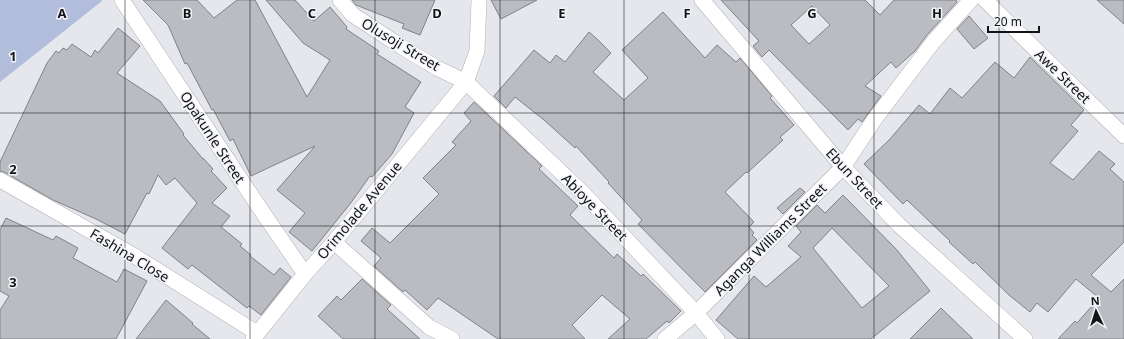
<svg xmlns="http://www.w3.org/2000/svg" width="1124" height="339" font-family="'Noto Sans',sans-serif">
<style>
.green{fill:#b2bddb}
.building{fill:#bbbcc1;stroke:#818287;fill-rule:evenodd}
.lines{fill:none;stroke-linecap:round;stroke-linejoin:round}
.minor-casing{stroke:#b0b2b6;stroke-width:16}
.minor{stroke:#fff;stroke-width:15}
.grid{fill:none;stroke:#121314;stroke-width:1;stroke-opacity:0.55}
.labels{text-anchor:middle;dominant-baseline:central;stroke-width:3;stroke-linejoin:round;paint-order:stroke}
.street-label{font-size:14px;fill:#121314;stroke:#f2f4f9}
.grid-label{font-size:13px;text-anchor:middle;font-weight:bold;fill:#121314;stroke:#f2f4f9;stroke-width:3;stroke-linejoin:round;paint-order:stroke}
</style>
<rect width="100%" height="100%" fill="#e5e7ec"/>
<path class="green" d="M0 0H101L102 1 0 82Z"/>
<g class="building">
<path d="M143 0H197L214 18 237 0H255L307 97 330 60 303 43 266 0H295L314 21 330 7 347 27 346 29 379 51 377 54 421 82 405 107 414 113 392 154 372 177 370 176 350 204 312 251 289 232 305 213 277 190 315 146 251 176 233 139 230 141 213 109 212 110 187 63 185 64 168 25Z"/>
<path d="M352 0H435L420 35 402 28 404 24 356 5Z"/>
<path d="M491 0H537L501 19Z"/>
<path d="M721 0H865L880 15 894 0H956L957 2 927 35 915 51 896 68 891 62 865 86 881 96 862 122 858 119 848 130 769 50 762 57 753 46 759 41ZM812 6 830 25 809 44 791 25Z"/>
<path d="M1097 0H1124V24Z"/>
<path d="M663 12 705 58 717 45 736 62 740 58 772 96 770 98 794 125 780 137 783 140 747 173 746 172 725 192 754 222 749 227 754 233 752 235 757 240 705 292 638 224 642 220 608 183 609 182 576 146 575 148 544 120 515 97 506 108 494 96 534 50 550 63 556 55 565 62 589 32 596 38 611 53 593 72 624 100 648 78 622 50Z"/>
<path d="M969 16 988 38 974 49 957 29Z"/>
<path d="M118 28 140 46 117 73 160 101 184 134 183 135 203 159V158L213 169 211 171 227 188 212 203 230 216 221 227 242 244 240 246 251 255 250 256 274 275 280 268 291 277 261 315 249 306 247 308 192 265 188 269 162 248 197 203 175 178 166 185 158 175 149 194 147 193 125 234 96 219 53 200 4 172 0 171V162L47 63 56 51 59 53 63 48 67 50 72 44 91 57 95 50 98 53Z"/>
<path d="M1030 57 1084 110 1071 125 1078 131 1050 163 1073 180 1099 151 1115 164 1110 169 1124 182V242L1091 275 1111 292 1124 279V339H1058L1075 321 1077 323 1099 298 1076 279 1048 312 1037 303 1030 312 1009 295 975 262 973 264 949 242 950 241 907 200 903 204 864 164 890 139 919 105 930 114 950 88 962 98 995 62 1014 78Z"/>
<path d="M474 102 542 166 539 169 578 206 570 215 614 258 617 254 641 276 643 274 681 311 669 323 667 321 646 339H608L630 319 602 295 572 325 585 339H498L438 298 427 310 405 290 403 292 374 266 381 258 361 241 372 228 390 243 439 194 423 178 456 145 452 142 471 121 464 113Z"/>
<path d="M800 188 805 192 783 214 777 208Z"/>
<path d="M843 195 897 250 930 291 871 339H738L716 320 754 276 766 287 801 257 788 246 801 232 796 226 817 205 825 213ZM832 228 889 286 862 308 813 248Z"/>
<path d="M6 218 53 240 56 236 78 248 73 258 117 282 124 269 147 281 116 339H0V310L9 296 0 291V230Z"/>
<path d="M362 279 391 305 387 309 420 339H343L318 316 337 296 341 300Z"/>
<path d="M166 300 193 323 192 324 210 339H136Z"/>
<path d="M941 308 973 339H910Z"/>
</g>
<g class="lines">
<defs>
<g id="minor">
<path d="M122 0 259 207 305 274"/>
<path d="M340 0 353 15 402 47 437 68 466 82 582 192 696 313 717 339"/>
<path d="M702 0 843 167 899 225 1025 339"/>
<path d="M985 0 1124 136"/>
<path d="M0 180 133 255 257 333"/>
<path d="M334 242 429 327 452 339"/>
<path d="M253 339 305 274 334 242 466 82 477 51 479 0"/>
<path d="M665 339 696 313 843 167 874 120 902 83 934 41 971 0"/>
</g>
</defs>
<use href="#minor" class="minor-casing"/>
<use href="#minor" class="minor"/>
</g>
<path class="grid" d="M125 0V339M250 0V339M375 0V339M500 0V339M624 0V339M749 0V339M874 0V339M999 0V339M0 113H1124M0 226H1124"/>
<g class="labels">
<g class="street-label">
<text transform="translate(401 44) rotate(31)">Olusoji Street</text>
<text transform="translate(1063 76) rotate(44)">Awe Street</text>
<text transform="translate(213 137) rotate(57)">Opakunle Street</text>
<text transform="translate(855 178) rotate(47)">Ebun Street</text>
<text transform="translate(595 207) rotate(46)">Abioye Street</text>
<text transform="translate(359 210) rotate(-50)">Orimolade Avenue</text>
<text transform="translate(770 239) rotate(-45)">Aganga Williams Street</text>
<text transform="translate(130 255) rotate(31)">Fashina Close</text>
</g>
</g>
<g class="grid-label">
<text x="62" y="18">A</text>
<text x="187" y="18">B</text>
<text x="312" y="18">C</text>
<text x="437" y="18">D</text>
<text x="562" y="18">E</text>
<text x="687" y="18">F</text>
<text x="812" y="18">G</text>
<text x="937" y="18">H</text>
<text x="13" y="61">1</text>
<text x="13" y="174">2</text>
<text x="13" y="287">3</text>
</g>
<g transform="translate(1096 311) rotate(356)" stroke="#f2f4f9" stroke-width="3" paint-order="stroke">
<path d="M0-3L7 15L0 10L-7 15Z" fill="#121314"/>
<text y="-6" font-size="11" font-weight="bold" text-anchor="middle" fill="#121314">N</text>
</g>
<path d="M988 26v6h51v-6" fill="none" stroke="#121314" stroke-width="2"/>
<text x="994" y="26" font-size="12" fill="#121314" stroke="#f2f4f9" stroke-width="3" paint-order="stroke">20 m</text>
</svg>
